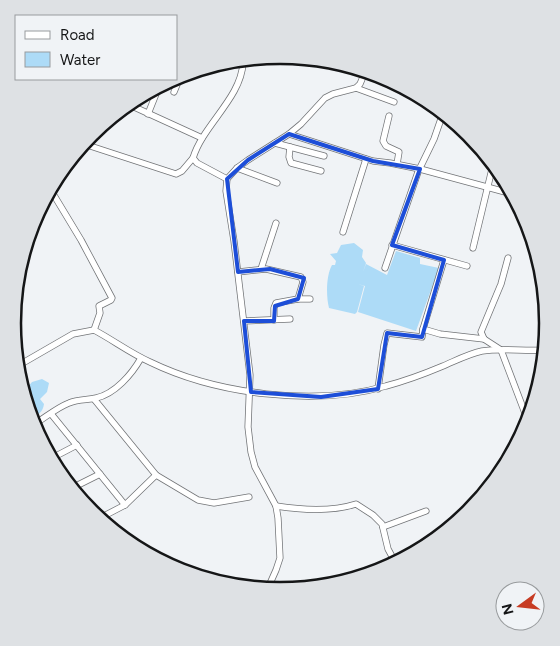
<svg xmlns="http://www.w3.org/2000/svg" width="560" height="646" font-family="Figtree,sans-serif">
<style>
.water{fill:#addbf7}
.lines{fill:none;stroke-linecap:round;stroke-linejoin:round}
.minor-casing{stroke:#727477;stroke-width:7}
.minor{stroke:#fff;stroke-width:5.5}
.marked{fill:none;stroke:#1d4ed8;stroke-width:4;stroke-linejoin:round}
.rim{fill:none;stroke:#151617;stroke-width:2.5}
</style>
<rect width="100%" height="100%" fill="#f0f3f6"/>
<g class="water">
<path d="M354 243 363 250 362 257 366 263 363 272 366 264 387 275 396 251 420 258V264L439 268 416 331 358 312 365 286 358 284 364 286 357 312 355 314 329 308C326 296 326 276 332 265H335L336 261 330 254 337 253 341 245Z"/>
<path d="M42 379 49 383 47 392 40 399 44 404C43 412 38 415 31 418L26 389 32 382Z"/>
</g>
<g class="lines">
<defs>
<g id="minor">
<path d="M356 88 394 102"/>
<path d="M174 92 181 75"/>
<path d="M132 106 202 138"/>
<path d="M148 114 158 89"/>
<path d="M389 116 383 141 386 146 399 152 397 164"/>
<path d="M289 134 373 161 390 163 420 169 509 193"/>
<path d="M275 143 324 156"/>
<path d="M84 144 176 174 182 171 193 158"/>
<path d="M290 147 289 157 291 163 321 171"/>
<path d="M237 168 277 183"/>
<path d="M227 179 197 163 193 158C203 125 241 98 243 63"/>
<path d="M52 192 81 240 112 298 111 300 99 306 100 313 94 330"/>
<path d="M343 232 366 159"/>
<path d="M392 245 467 266"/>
<path d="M473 248 492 169"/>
<path d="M508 258 501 284 481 332 484 339 501 350 528 421"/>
<path d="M444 260 423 329 440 334 484 339"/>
<path d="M385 268 418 172 434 139 442 116"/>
<path d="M261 269 276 223"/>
<path d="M238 272 266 269 301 277 303 282 298 299"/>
<path d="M274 320V308L276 303 298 299H310"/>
<path d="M244 321 290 319"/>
<path d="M21 364 73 334 94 330C113 340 130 353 150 362 216 394 315 407 386 386 405 381 424 374 443 366 455 361 468 354 482 351 501 348 522 351 542 350"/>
<path d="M378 389 384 345 387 333 422 337 423 329"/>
<path d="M94 399 156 475"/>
<path d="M52 415 125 505"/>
<path d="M33 425C45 418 56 408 69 403 78 399 87 400 96 398 115 394 132 374 141 358"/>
<path d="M54 457 77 445"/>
<path d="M74 487 100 474"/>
<path d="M276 506C302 510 331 512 356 504L373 515 382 524 388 549 395 562"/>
<path d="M100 518 125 505 156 475 198 500 214 503 249 497"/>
<path d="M383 527 426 511"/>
<path d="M268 588 276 570 280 558 278 518 276 506 255 467 251 452 248 427 250 375 234 241 226 191 227 179 237 168 248 160 289 134 301 124 325 98 333 94 356 88 360 84 365 72"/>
</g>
</defs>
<use href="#minor" class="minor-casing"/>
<use href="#minor" class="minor"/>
</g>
<path class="marked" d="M289 134 373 161 420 169 392 245 444 260 422 337 387 333 378 389 321 397 251 392 244 321H274L275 306 298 299 304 278 270 269 238 272 227 179 248 160Z"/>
<path d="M0 0H560V646H0ZM21 323a259 259 0 1 1 518 0a259 259 0 1 1-518 0Z" fill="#dee1e4" fill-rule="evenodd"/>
<path class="rim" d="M21 323a259 259 0 1 1 518 0a259 259 0 1 1-518 0Z"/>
<rect x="15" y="15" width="162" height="65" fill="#f0f3f6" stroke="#989b9d"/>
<rect x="25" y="31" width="25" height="8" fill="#ffffff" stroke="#989b9d"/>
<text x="60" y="40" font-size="15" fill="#151617">Road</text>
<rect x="25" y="52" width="25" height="15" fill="#addbf7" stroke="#989b9d"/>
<text x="60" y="65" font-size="15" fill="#151617">Water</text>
<g transform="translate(520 606) rotate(255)"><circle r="24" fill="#f0f3f6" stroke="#989b9d"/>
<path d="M0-4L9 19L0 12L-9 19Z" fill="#c73c23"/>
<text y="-8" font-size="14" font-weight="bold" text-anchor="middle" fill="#151617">N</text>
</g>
</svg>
